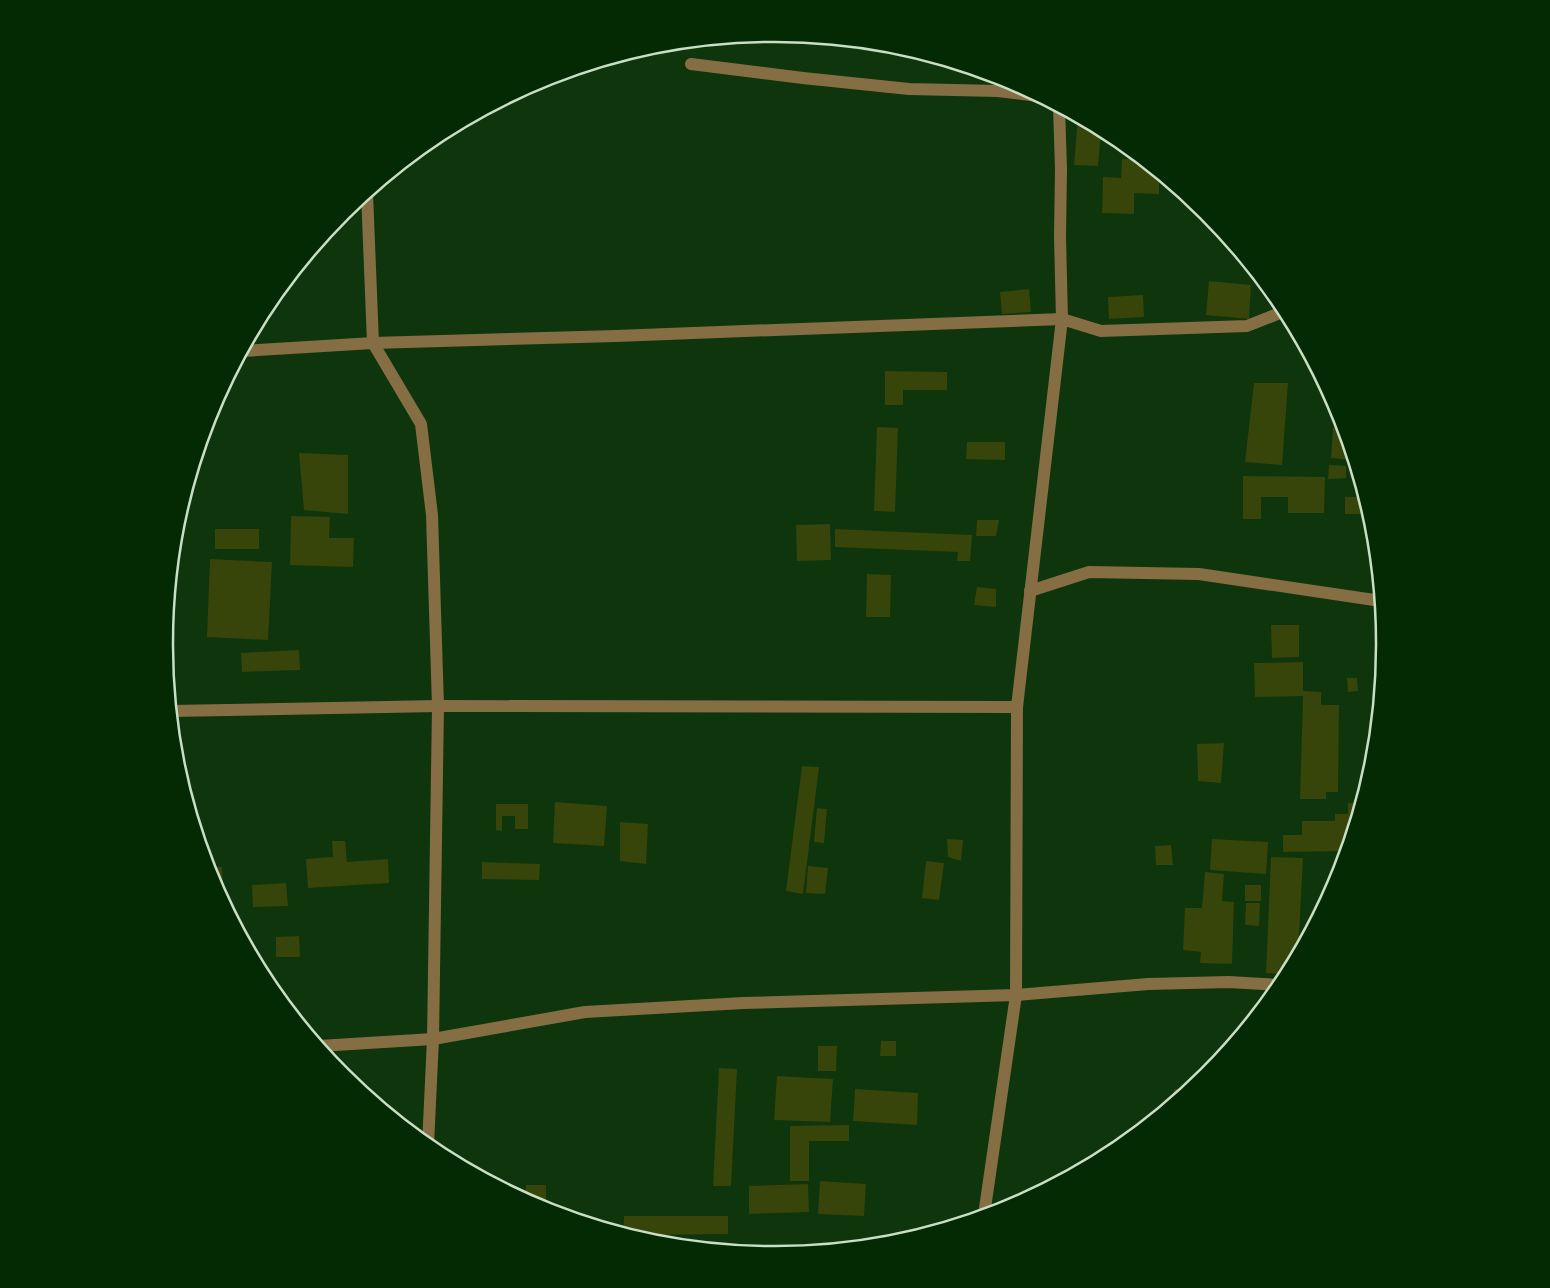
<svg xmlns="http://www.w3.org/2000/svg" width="1550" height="1288" font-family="Poppins,sans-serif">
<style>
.building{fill:#37440a}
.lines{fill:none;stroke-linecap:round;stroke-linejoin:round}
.minor{stroke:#856e43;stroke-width:12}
.rim{fill:none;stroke:#c8dec5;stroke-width:2.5}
</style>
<rect width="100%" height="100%" fill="#0e350b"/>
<g class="building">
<path d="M1078 117 1101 130 1098 166 1074 165Z"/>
<path d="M1122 159H1142L1167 180H1159V194L1134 193V214L1102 213 1103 177 1121 178Z"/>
<path d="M1209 281 1251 285 1249 319 1206 315Z"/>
<path d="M1029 289 1031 312 1002 314 1000 292Z"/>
<path d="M1143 295 1144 317 1109 319 1108 297Z"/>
<path d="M885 371 947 372V390H903V405H885Z"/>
<path d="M1254 383H1288L1282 465 1245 462Z"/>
<path d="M1344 426 1352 455V460L1331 458 1333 428Z"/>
<path d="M877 427 898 428 895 512 874 511Z"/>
<path d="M967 442H1005V460L966 459Z"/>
<path d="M299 453 348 455V514L304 510Z"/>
<path d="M1329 465 1346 466V478L1328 479Z"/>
<path d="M1243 476 1325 477 1324 513H1288V497H1261V519H1243Z"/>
<path d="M1345 497H1365L1370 514H1345Z"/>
<path d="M291 516 330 517 329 538H354L353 567 290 565Z"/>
<path d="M977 520H999L996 536H976Z"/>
<path d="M830 524 831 560 797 561 796 525Z"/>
<rect x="215" y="529" width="44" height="20"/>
<path d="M835 529 972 535 970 561H957L958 552 835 547Z"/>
<path d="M210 559 272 562 268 640 207 637Z"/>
<path d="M867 574 891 575 890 617H866Z"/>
<path d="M977 587 996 589V607L974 605Z"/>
<path d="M1271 625H1299V657L1272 658Z"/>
<path d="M299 650 300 670 242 672 241 653Z"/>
<path d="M1303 662V691L1321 692V705H1339L1338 792H1326V799H1300L1303 696 1255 697 1254 663Z"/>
<path d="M1347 678H1357L1358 691 1348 692Z"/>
<path d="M1372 718H1378L1374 755H1373Z"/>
<path d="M1224 743 1221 783 1198 781 1197 744Z"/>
<path d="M802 766 819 767 803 894 786 891Z"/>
<path d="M555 802 607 806 604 846 553 843Z"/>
<path d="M1348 803H1362L1347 851 1283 852V835H1302V821H1335V814H1348Z"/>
<path d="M496 804H528V829H515V816H502V831L496 830Z"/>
<path d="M817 808 827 809 824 843 814 842Z"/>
<path d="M620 822 648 824 646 864 620 861Z"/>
<path d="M947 839 963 840 961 861 948 857Z"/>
<path d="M1212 839 1268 842 1266 874 1210 870Z"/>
<path d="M332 841H345L347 862 388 859 389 883 308 888 306 859 333 857Z"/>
<path d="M1171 845 1173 865H1156L1155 846Z"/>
<path d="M1271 857 1303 858 1298 955 1287 974 1266 973Z"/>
<path d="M926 861 944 863 939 900 922 898Z"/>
<path d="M482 862 540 864 539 880 482 879Z"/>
<path d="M808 866 828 868 825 894 806 893Z"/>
<path d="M208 867H222L223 889H217Z"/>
<path d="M1205 872 1224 874 1222 901 1234 902 1232 964 1200 963 1201 952 1183 950 1185 908H1202Z"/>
<path d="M286 883 288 906 253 907 252 885Z"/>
<rect x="1245" y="885" width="16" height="16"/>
<path d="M1246 903H1260L1259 926 1245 925Z"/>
<path d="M299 936 300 957H276V937Z"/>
<path d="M881 1041H896V1056H880Z"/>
<path d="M818 1046H837L836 1071H818Z"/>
<path d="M719 1068 737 1069 731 1186H713Z"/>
<path d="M777 1076 833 1079 830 1122 774 1120Z"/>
<path d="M1191 1088 1179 1098 1174 1102V1089Z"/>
<path d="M855 1089 918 1093 917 1125 853 1121Z"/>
<path d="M849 1125V1141H809V1181H790V1126Z"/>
<path d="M820 1181 866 1184 864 1216 818 1214Z"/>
<path d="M808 1184 809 1212 749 1214V1186Z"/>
<path d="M526 1185H546V1209L525 1199Z"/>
<path d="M624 1216H728V1234L630 1235 624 1233Z"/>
</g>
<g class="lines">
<g class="minor">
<path d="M691 64 803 78 909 89 998 91 1038 96"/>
<path d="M367 193 373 343 421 424 432 515 438 706 433 1039 428 1145"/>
<path d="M243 351 373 343 616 336 1062 319 1101 331 1247 326 1280 313H1287"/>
<path d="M1030 591 1089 572 1199 574 1381 601"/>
<path d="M171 711 438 706 1017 707"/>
<path d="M319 1046 433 1039 585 1012 743 1003 1016 995 1148 984 1229 982 1280 985"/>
<path d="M984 1215 1016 995 1017 707 1062 319 1060 237 1061 169 1059 107"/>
</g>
</g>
<path d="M0 0H1550V1288H0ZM774 42H775A601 601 0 0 1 1376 643V645A601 601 0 0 1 775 1246H774A601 601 0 0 1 173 645V643A601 601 0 0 1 774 42Z" fill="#032a02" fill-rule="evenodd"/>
<path class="rim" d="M774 42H775A601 601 0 0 1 1376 643V645A601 601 0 0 1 775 1246H774A601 601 0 0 1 173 645V643A601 601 0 0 1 774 42Z"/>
</svg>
